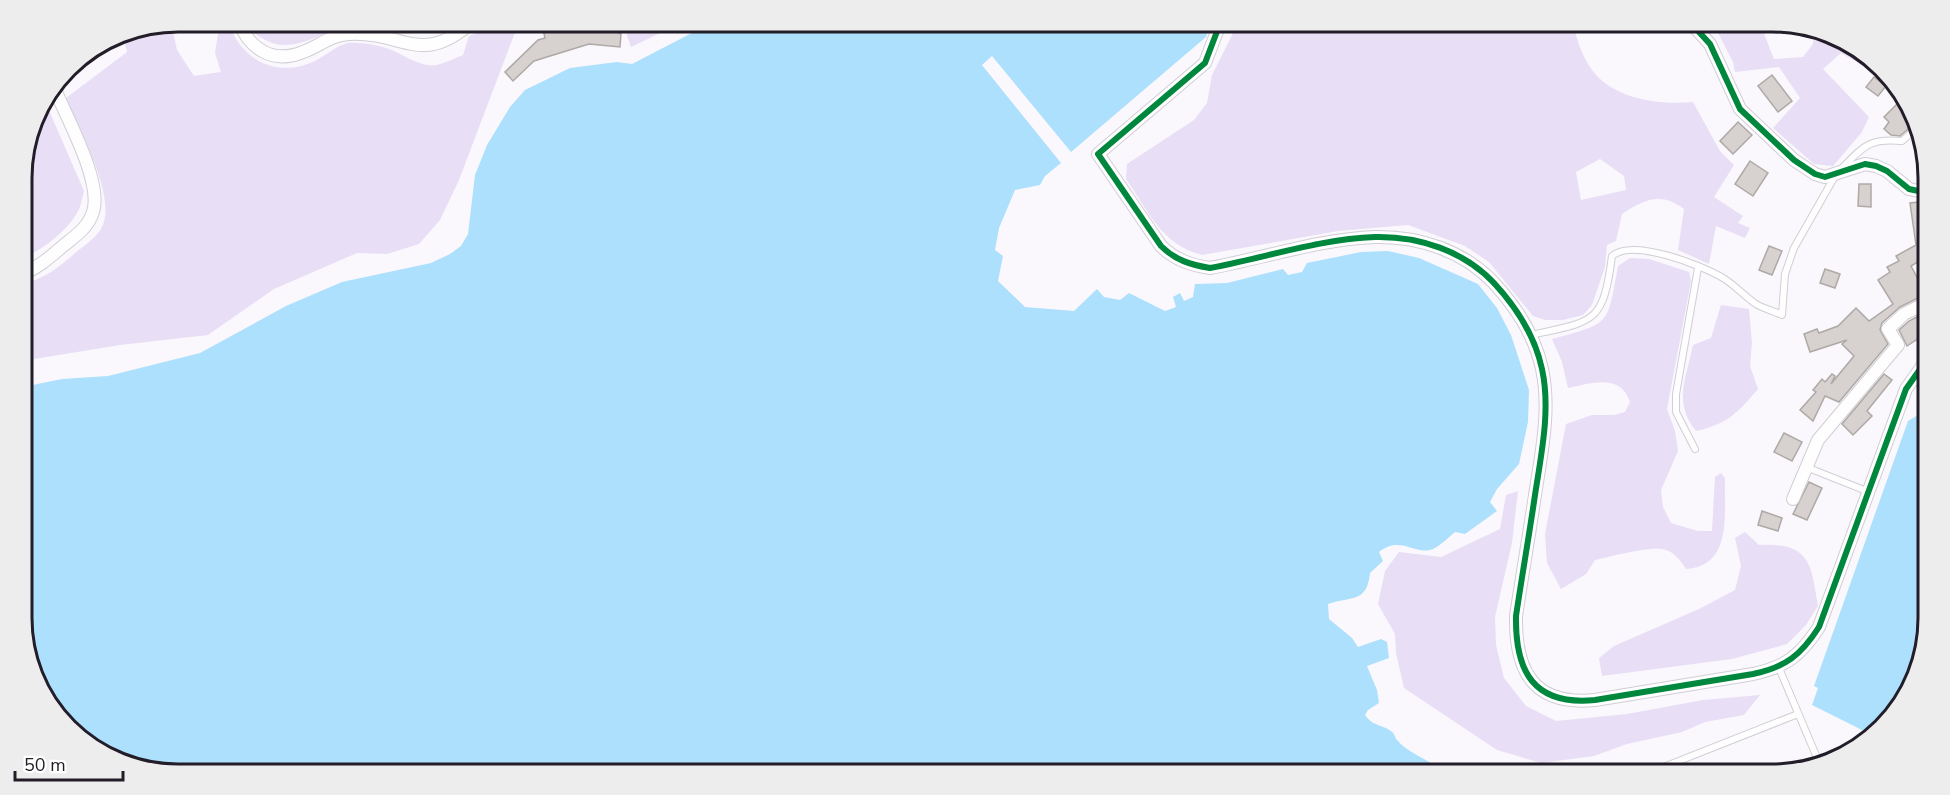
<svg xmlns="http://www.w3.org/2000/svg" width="1950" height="795" font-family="'Nunito Sans',sans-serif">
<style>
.green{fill:#e8def6;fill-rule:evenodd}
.water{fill:#ace0fd}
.building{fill:#d7d2cf;stroke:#aea9a7;stroke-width:1.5}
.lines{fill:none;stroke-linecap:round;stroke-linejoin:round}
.lane-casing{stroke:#d1ced4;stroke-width:8}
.street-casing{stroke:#d1ced4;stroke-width:14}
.lane{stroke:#fefeff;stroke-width:6}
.street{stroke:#fefeff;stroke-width:12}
.cycleway-casing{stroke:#fff;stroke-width:10}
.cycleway{stroke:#00873e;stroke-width:6}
.rim{fill:none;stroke:#221d28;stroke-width:3}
</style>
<rect width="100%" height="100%" fill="#faf8fc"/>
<g class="green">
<path d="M220 21H228C240 60 277 79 315 61 325 56 337 45 348 43 358 42 379 45 389 49 403 54 421 68 437 65 445 63 455 58 463 55L469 36 509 21 517 27 459 180 440 220 419 244 387 254 357 253 274 289 208 335 120 345 22 361V283C42 281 59 267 74 254 82 247 96 238 101 229 119 199 78 128 66 98L127 52 122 32 171 22 177 50 194 76 221 72 215 53Z"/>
<path d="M251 21C273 21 277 30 300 25L302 21H453C423 42 392 19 359 23 334 26 310 45 284 45 271 45 261 38 251 31Z"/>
<path d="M611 21H685L631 47 624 27Z"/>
<path d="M1262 21H1572C1577 40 1583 61 1597 76 1620 100 1662 105 1693 102L1720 151 1734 165 1714 197 1743 216 1738 223 1750 228 1745 238 1716 226 1709 264 1678 250 1684 209C1661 192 1645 199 1622 214L1616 241 1607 245 1605 267 1592 305 1583 315 1563 320H1545L1533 316 1489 262 1465 246 1408 225 1338 231 1202 255C1161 244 1149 212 1126 179L1127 164 1194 120 1207 103 1212 75 1238 23 1257 26ZM1600 159 1624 176 1626 190 1581 200 1576 172Z"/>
<path d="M1729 21H1759L1774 59 1803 57 1813 44 1815 28 1823 29 1895 81 1893 83 1841 53 1823 69 1869 117 1862 132 1833 166 1814 164 1773 128 1800 98 1779 67 1735 72 1733 62 1717 31Z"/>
<path d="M44 99 84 191C82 198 81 207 77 213 66 232 41 251 22 258 22 211 15 138 44 99Z"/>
<path d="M1630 258 1649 259 1689 272 1691 281 1667 409 1675 431 1678 451 1661 490 1663 507 1671 523 1698 531H1712L1715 477 1721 473 1725 478C1724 513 1733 566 1686 569 1681 561 1675 553 1666 550 1652 545 1610 557 1595 560L1586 574 1561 589 1547 563 1545 534 1566 424 1592 415H1614L1625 412 1630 402C1621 373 1591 383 1568 388L1562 362 1552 339C1611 323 1607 326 1618 266Z"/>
<path d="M1721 305 1749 309 1752 343 1750 366 1758 389C1737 413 1728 424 1696 431 1673 402 1686 379 1693 345L1711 338Z"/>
<path d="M1518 491 1512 543 1495 617 1496 645 1504 678 1526 706 1556 721 1627 714 1703 700 1760 695 1744 715 1705 722 1682 732 1627 744 1594 756 1541 763 1497 750 1404 688 1396 653 1395 634 1378 604 1385 571 1399 552 1441 557 1500 529 1506 495Z"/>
<path d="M1745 532 1759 545C1810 542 1811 563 1818 606L1806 625 1787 644 1732 659 1602 676 1599 658 1614 646 1699 609 1735 590 1741 566 1735 538Z"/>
</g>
<g class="water">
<path d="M715 21H1211L1206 37 1071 152 992 56 982 65 1061 163 1045 176 1040 185 1015 190 999 228 995 250 1003 256 998 281 1025 307 1074 311 1097 289 1104 297 1120 300 1129 293 1165 311 1176 307 1173 297 1180 293 1184 301 1193 297 1195 284 1227 283 1283 269 1288 275 1302 272 1307 263 1361 252 1388 251 1419 258 1478 284 1497 308 1511 335 1529 390 1528 422 1519 464 1497 489 1490 502 1497 511 1465 534 1455 532C1449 537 1442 544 1435 548 1416 558 1402 534 1379 552L1383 561 1370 573C1367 603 1352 596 1328 604L1329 619 1352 638 1358 647 1381 639 1387 642 1389 658 1367 666 1377 690 1379 703 1368 710 1365 715C1373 727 1383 724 1392 732 1395 734 1395 738 1397 740 1410 755 1430 759 1444 773L1478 774H178L127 766 60 720 24 647 23 387 62 379 108 376 200 353 286 306 342 282 431 263 450 254 461 246 468 234 475 175 487 145 510 107 525 90 570 68 617 62 632 64Z"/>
<path d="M1928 409 1929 617 1921 668 1872 735 1812 705 1818 688 1814 686 1908 421Z"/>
</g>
<g class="building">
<path d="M571 21H591L621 34 620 47 589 44 534 61 513 81 505 72 538 40 545 38 543 29Z"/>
<path d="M1772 75 1792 101 1778 112 1758 86Z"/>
<path d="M1874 77 1886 86 1878 96 1866 87Z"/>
<path d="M1903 98 1914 124 1900 136 1891 135 1884 129 1889 122 1884 117Z"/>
<path d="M1738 122 1752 135 1733 154 1720 141Z"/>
<path d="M1750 161 1768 173 1753 196 1735 184Z"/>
<path d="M1859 184H1871V207L1858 206Z"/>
<path d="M1928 201V221L1920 222 1928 238V271L1922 257 1921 260 1911 266 1926 294 1900 307 1882 323 1880 330 1888 344 1839 402 1825 396 1813 421 1800 410 1816 392 1813 390 1822 379 1825 382 1832 374 1835 376 1831 384 1854 356 1842 344 1847 340 1810 352 1804 334 1817 329 1819 333 1838 326 1856 308 1869 321 1893 304 1878 280 1890 272 1887 267 1899 261 1896 256 1916 245 1910 203Z"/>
<path d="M1769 246 1782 251 1772 275 1759 270Z"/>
<path d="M1825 269 1840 274 1835 288 1820 283Z"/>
<path d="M1928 311V332L1907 346 1899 330 1909 321Z"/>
<path d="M1884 374 1892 380 1867 411 1872 416 1853 435 1842 424Z"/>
<path d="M1784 433 1802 442 1792 461 1774 452Z"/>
<path d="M1809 482 1822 488 1807 520 1793 514Z"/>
<path d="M1762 511 1782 518 1778 531 1758 525Z"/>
</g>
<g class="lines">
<defs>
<g id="lane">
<path d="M472 24 486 21"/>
<path d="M1842 168C1864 146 1869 138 1902 141L1916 129"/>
<path d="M1531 335C1595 321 1603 324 1612 256 1633 238 1701 265 1723 278 1735 285 1744 296 1756 304 1764 309 1774 311 1782 315L1785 274 1794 248 1835 176"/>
<path d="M1695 449 1676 412V394L1698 268"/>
<path d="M1806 467 1869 492"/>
<path d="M1779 668 1818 760"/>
<path d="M1661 768 1798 714"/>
</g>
<g id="street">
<path d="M239 21C249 50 274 64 303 52 320 46 330 35 349 34 404 31 421 68 473 21"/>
<path d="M1221 21 1205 63 1098 154 1161 246C1175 260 1191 265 1210 268 1264 258 1320 239 1375 237 1419 236 1464 251 1494 283 1517 308 1535 336 1542 369 1551 410 1541 455 1535 495 1529 536 1522 576 1516 616 1515 672 1534 706 1595 700L1753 674C1786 667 1801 655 1819 627L1906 389 1928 358"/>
<path d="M1689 21 1710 44 1740 109 1794 160 1815 174 1825 177 1865 164 1876 166 1887 171 1909 189 1928 193"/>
<path d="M22 274C38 268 50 257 63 246 75 236 88 228 93 212 103 182 66 117 54 87"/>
<path d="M1793 499 1818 440 1898 345 1888 329 1904 314 1928 302"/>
</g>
</defs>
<use href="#lane" class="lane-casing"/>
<use href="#street" class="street-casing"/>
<use href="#lane" class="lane"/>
<use href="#street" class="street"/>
<defs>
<g id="cycleway">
<path d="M1221 21 1205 63 1098 154 1161 246C1175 260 1191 265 1210 268 1264 258 1320 239 1375 237 1419 236 1464 251 1494 283 1517 308 1535 336 1542 369 1551 410 1541 455 1535 495 1529 536 1522 576 1516 616 1515 672 1534 706 1595 700L1753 674C1786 667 1801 655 1819 627L1906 389 1928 358"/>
<path d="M1689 21 1710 44 1740 109 1794 160 1815 174 1825 177 1865 164 1876 166 1887 171 1909 189 1928 193"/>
</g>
</defs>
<use href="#cycleway" class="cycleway-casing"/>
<use href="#cycleway" class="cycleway"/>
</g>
<path d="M0 0H1950V795H0ZM178 32H1772A146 146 0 0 1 1918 178V618A146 146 0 0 1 1772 764H178A146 146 0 0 1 32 618V178A146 146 0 0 1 178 32Z" fill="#ededee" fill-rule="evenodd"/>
<path class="rim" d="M178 32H1772A146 146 0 0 1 1918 178V618A146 146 0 0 1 1772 764H178A146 146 0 0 1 32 618V178A146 146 0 0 1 178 32Z"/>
<path d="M15 771v9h108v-9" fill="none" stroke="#221d28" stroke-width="3"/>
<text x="24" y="771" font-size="18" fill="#221d28" stroke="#ffffff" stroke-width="4.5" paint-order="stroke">50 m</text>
</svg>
